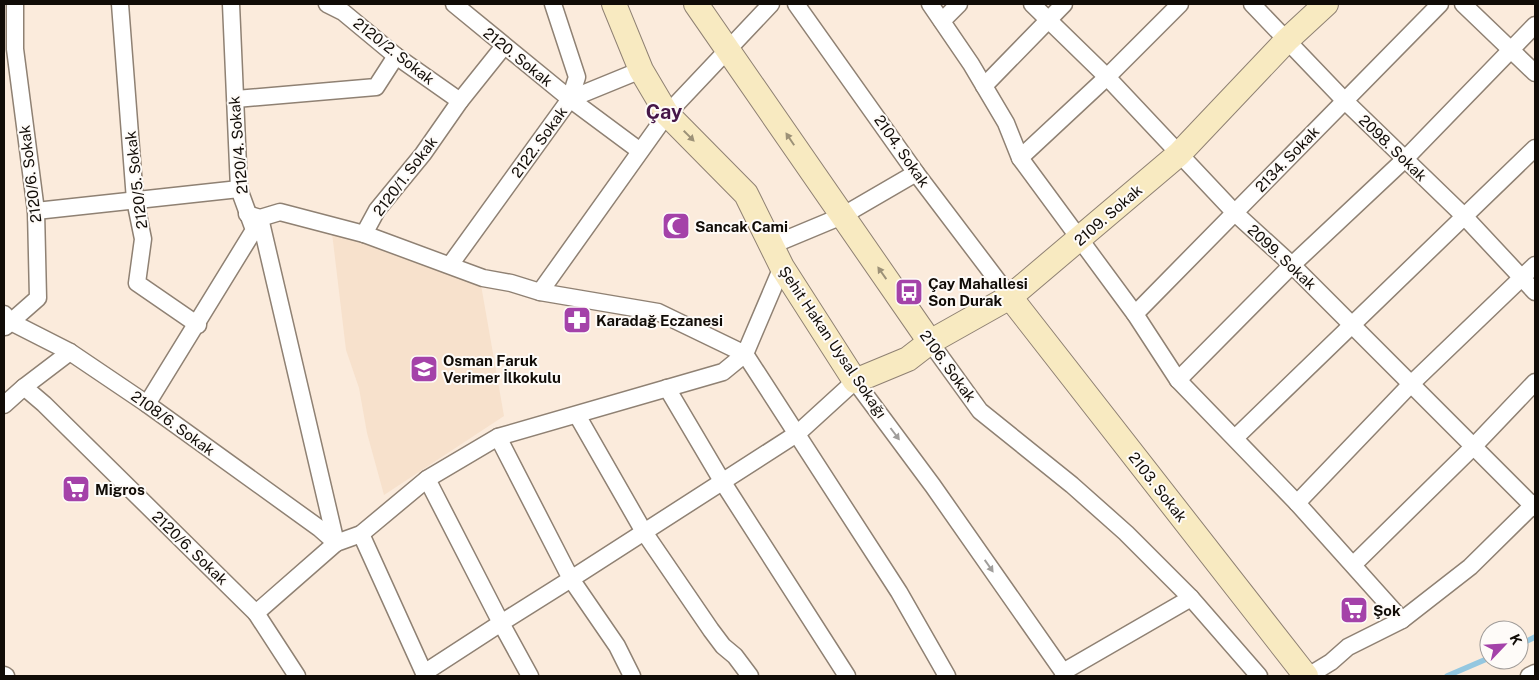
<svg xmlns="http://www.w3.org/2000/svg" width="1539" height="680" font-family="'Public Sans',sans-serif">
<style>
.built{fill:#f7e1cc}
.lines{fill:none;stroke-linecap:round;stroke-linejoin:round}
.stream{stroke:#94c7e0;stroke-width:5.5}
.minor-casing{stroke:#8f8173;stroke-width:19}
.secondary-casing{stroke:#8f8173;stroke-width:26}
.minor{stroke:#fff;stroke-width:16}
.secondary{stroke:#f8eac1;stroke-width:24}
.oneway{fill:#9c9177}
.oneway2{fill:#a09e9c}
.labels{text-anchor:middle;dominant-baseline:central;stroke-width:4;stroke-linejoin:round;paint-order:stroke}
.street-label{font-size:15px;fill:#110c07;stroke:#fefbf8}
.poi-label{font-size:15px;font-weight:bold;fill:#110c07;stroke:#fefbf8;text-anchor:start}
.district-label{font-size:20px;font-weight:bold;fill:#461748;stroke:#fefbf8}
</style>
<rect width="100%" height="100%" fill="#fbebdc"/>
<path class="built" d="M332 233 481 285 504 416 384 495 367 433 359 388 346 350Z"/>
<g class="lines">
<g class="stream">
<path d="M1519 645 1535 637"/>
<path d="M1447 676 1489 658"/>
</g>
<defs>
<g id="minor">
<path d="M120 4 135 200 143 239 137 283 198 325"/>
<path d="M327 4 343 12 396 56 460 101"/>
<path d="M454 4 570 99 641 70"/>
<path d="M796 4 916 173 1010 297"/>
<path d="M930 4 971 64 1006 123 1020 158 1135 314 1178 380 1297 503 1402 620"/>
<path d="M1032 4 1107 77 1235 213 1292 265 1535 508"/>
<path d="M1252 4 1344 100 1464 216 1535 292"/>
<path d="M1463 4 1535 73"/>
<path d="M942 21 959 4"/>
<path d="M984 86 1064 4"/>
<path d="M236 99 376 87 396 56"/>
<path d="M570 99 640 151"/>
<path d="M1020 158 1107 77 1180 4"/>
<path d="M36 211 239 189"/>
<path d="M247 214 260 218 280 212 364 234 377 210 423 154 460 101 504 46"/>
<path d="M260 218 336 543"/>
<path d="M364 234 483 278 511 283 540 292 658 312 745 354 782 267"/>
<path d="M770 246 842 216 916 173"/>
<path d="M450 265 570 99 577 77 553 4"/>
<path d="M540 292 667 114 771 4"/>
<path d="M4 314 11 322 70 352 147 404 319 528 336 543"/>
<path d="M1135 314 1440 4"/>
<path d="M5 327 38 298 36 211 15 49V4"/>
<path d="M930 342 980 411 1072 485 1126 533 1191 598 1259 676"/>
<path d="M1178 380 1292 265 1405 159 1535 25"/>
<path d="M24 387 70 352"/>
<path d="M667 388 722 481 847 676"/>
<path d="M147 404 254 230 239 189 231 4"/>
<path d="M4 405 24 387 44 404 256 613 336 543 361 534 427 479 498 437 723 372 745 354 899 592 947 676"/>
<path d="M577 415 644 532 711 630 723 646 735 656 750 676"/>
<path d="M498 437 571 579 501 623 530 676"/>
<path d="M1235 438 1535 148"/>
<path d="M1297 503 1411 384 1535 265"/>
<path d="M361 534 424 673 501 623 427 479"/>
<path d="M1354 564 1474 446 1535 382"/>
<path d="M256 613 297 676"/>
<path d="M1063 672 1191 598"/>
<path d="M4 675 6 676"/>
<path d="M632 676 617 646 571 579 798 433 855 381 933 486 1066 676"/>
<path d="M1308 676 1331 662 1348 647 1402 620 1470 567 1535 503"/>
<path d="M1529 676 1535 673"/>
</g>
<g id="secondary">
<path d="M614 4 641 70 667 114 746 194 782 267 855 381 908 359 930 342 1010 297 1179 154 1287 40 1326 4"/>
<path d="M696 4 930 342"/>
<path d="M1010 297 1306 676"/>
</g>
</defs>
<use href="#minor" class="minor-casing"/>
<use href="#secondary" class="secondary-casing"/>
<use href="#minor" class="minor"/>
<use href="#secondary" class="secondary"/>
</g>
<defs><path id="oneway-solid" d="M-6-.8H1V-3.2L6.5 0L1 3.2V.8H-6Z" transform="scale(1.25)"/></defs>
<g class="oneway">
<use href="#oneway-solid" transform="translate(689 136) rotate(45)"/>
<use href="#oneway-solid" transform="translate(790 139) rotate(-124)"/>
<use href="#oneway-solid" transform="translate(882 273) rotate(-125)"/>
</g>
<g class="oneway2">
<use href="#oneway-solid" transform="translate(895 434) rotate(53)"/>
<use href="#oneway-solid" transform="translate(989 566) rotate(55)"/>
</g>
<defs>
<symbol id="mosque-square" viewBox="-11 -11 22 22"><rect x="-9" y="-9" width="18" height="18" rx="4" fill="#a442a9" stroke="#fefbf8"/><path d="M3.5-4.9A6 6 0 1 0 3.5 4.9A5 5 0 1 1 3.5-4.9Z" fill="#fff"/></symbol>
<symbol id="bus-square" viewBox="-11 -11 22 22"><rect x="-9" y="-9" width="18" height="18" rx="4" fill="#a442a9" stroke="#fefbf8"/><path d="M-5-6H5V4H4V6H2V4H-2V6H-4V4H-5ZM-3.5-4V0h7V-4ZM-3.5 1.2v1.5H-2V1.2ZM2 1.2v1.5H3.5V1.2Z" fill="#fff"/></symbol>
<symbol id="pharmacy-square" viewBox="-11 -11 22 22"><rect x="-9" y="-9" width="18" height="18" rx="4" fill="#a442a9" stroke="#fefbf8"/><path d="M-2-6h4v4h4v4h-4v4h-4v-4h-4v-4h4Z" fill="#fff"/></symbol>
<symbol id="school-square" viewBox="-11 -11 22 22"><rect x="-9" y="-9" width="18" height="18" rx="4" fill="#a442a9" stroke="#fefbf8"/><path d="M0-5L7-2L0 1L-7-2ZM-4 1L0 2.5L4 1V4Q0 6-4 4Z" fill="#fff"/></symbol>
<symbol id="supermarket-square" viewBox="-11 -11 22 22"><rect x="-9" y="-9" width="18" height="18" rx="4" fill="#a442a9" stroke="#fefbf8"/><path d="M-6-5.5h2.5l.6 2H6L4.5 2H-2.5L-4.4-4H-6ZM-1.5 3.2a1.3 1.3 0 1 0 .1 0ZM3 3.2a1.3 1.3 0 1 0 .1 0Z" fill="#fff"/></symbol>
</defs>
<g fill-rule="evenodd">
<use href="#mosque-square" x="660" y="210" width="32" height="32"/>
<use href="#bus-square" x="893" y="276" width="32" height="32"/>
<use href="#pharmacy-square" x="561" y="304" width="32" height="32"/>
<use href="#school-square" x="408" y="353" width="32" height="32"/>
<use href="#supermarket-square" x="60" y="473" width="32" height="32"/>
<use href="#supermarket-square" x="1338" y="594" width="32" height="32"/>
</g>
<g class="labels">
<g class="street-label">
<text transform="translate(394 51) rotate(38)">2120/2. Sokak</text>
<text transform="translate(518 57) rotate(39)">2120. Sokak</text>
<text transform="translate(539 142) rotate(-54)">2122. Sokak</text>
<text transform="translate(238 145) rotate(-95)">2120/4. Sokak</text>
<text transform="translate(1393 148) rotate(44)">2098. Sokak</text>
<text transform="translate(902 151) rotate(55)">2104. Sokak</text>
<text transform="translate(1287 159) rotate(-46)">2134. Sokak</text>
<text transform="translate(30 174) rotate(-97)">2120/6. Sokak</text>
<text transform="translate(405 176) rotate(-53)">2120/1. Sokak</text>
<text transform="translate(136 180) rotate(-97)">2120/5. Sokak</text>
<text transform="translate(1108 215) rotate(-41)">2109. Sokak</text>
<text transform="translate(1282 257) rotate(43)">2099. Sokak</text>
<text transform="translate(833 342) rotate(56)">Şehit Hakan Uysal Sokağı</text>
<text transform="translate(948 366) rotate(54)">2106. Sokak</text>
<text transform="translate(173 423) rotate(36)">2108/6. Sokak</text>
<text transform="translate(1158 487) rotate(52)">2103. Sokak</text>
<text transform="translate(190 548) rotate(44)">2120/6. Sokak</text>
</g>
<g class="poi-label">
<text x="695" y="226">Sancak Cami</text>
<text x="928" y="283">Çay Mahallesi<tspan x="928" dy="17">Son Durak</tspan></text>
<text x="596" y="320">Karadağ Eczanesi</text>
<text x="443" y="360">Osman Faruk<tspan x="443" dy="17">Verimer İlkokulu</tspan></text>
<text x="95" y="489">Migros</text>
<text x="1373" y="610">Şok</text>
</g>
<g class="district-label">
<text x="664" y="112">Çay</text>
</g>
</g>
<rect width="1539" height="680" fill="none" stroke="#110c07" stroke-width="10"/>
<g transform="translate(1504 645) rotate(65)"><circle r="24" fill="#fefbf8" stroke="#9f9b98"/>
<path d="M0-4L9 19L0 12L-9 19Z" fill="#a442a9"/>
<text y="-8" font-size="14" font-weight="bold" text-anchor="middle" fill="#110c07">K</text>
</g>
</svg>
